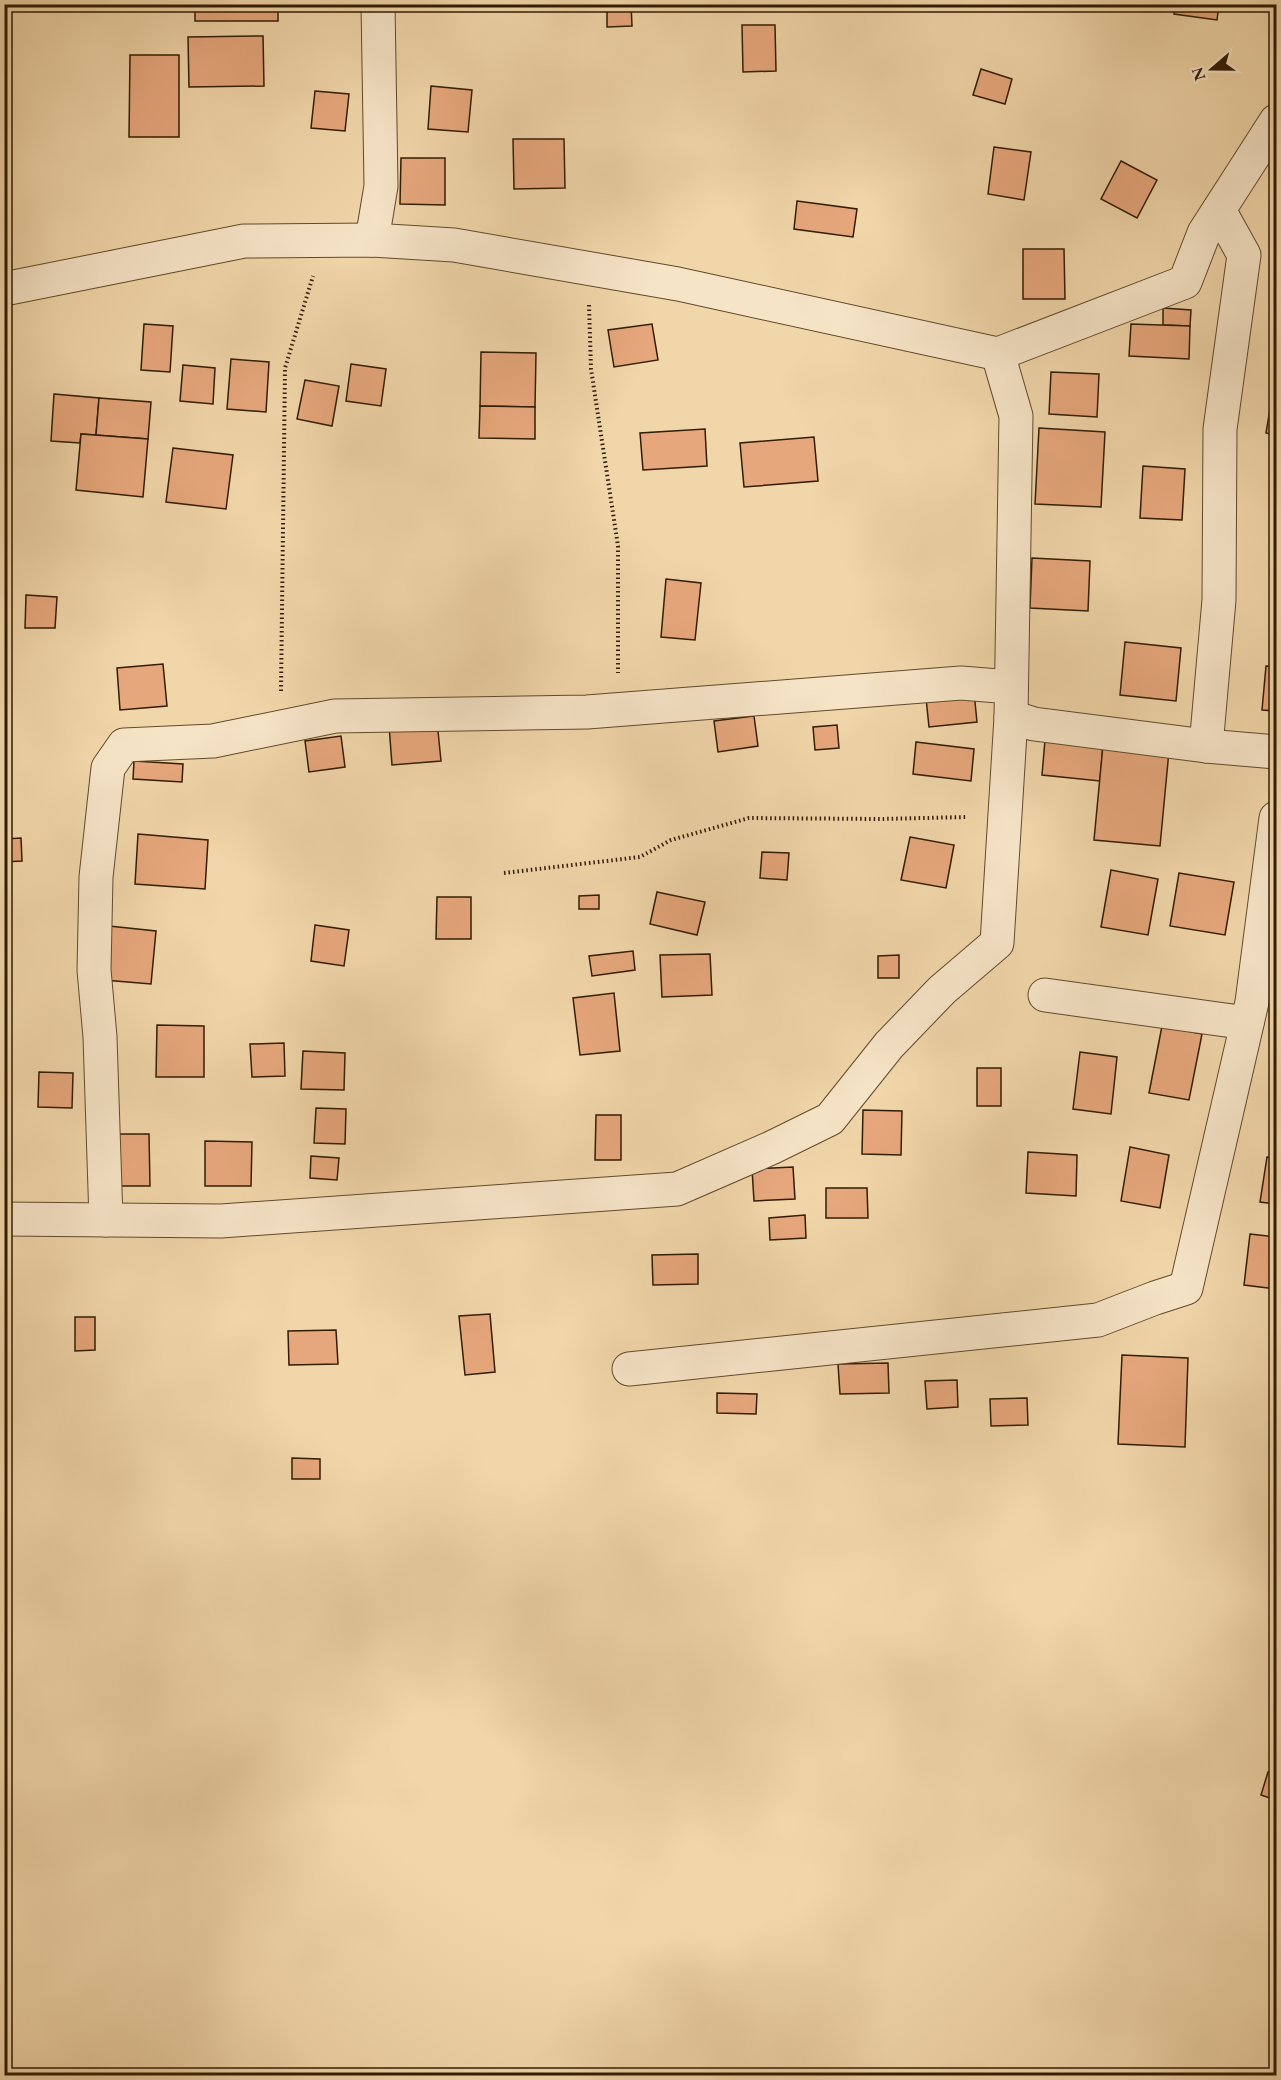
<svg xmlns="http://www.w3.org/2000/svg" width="1281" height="2080" font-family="'EB Garamond',serif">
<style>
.building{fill:#e7a77c;stroke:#311c03;stroke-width:1.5}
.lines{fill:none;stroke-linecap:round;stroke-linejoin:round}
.minor-casing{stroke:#614a2c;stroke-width:35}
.path{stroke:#311c03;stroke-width:4;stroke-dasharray:1.5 3;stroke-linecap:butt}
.minor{stroke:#f6e4c7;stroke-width:33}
</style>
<rect width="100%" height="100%" fill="#f1d6a9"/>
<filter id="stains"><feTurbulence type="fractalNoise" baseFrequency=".00333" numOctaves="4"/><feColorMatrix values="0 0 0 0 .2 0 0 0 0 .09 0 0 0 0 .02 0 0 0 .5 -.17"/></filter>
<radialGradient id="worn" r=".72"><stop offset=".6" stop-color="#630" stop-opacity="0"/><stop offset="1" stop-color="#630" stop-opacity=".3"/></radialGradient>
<g class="building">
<rect x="195" y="4" width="83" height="17"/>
<path d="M607 4H631L632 26 607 27Z"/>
<path d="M1003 4H1027L1026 9Z"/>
<path d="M1061 4H1084L1083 9Z"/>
<path d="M1175 4H1219L1217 20 1174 14Z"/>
<path d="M742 25H775L776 71 743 72Z"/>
<path d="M263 36 264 86 189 87 188 37Z"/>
<path d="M130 55H179V137H129Z"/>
<path d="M981 69 1012 79 1005 104 973 95Z"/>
<path d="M431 86 472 90 468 132 428 129Z"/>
<path d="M315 91 349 94 345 131 311 128Z"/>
<path d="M513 139H564L565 188 514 189Z"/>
<path d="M994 147 1031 152 1024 200 988 194Z"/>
<path d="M401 158H445V205L400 204Z"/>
<path d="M1121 161 1157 180 1137 218 1101 199Z"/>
<path d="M797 201 857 209 853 237 794 229Z"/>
<path d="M1023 249H1064L1065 299H1023Z"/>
<path d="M1163 308 1191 310 1190 326 1163 325Z"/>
<path d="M144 324 173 326 170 372 141 370Z"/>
<path d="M652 324 658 360 614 367 608 330Z"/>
<path d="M1131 324 1190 326 1189 359 1129 356Z"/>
<path d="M481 352 536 353 535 407 480 406Z"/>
<path d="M231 359 269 362 266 412 227 409Z"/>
<path d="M351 364 386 369 381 406 346 401Z"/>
<path d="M183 365 215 368 213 404 180 401Z"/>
<path d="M1051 372 1099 374 1097 417 1049 414Z"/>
<path d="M305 380 339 386 332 426 297 419Z"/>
<path d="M1274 385 1276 386V435L1266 433Z"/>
<path d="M54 394 99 398 96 435 81 434 80 443 51 441Z"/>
<path d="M99 398 151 402 148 439 96 435Z"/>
<path d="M480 406 535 407V439L479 438Z"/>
<path d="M1039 428 1105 432 1101 507 1035 504Z"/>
<path d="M705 429 707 466 643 470 640 433Z"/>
<path d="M81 434 148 439 143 497 76 490Z"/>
<path d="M814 437 818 481 744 487 740 443Z"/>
<path d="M173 448 233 455 226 509 166 502Z"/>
<path d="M1143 466 1185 469 1182 520 1140 518Z"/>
<path d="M1032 558 1090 561 1088 611 1030 608Z"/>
<path d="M666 579 701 583 695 640 661 637Z"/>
<path d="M26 595 57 597 55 628H25Z"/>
<path d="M1125 642 1181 648 1176 701 1120 695Z"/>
<path d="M163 664 167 706 120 710 117 668Z"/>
<path d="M1266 666 1276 667V711L1262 710Z"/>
<path d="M974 692 977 722 929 727 926 698Z"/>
<path d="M754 716 758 746 718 752 714 721Z"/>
<path d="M437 721 441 761 392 765 389 725Z"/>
<path d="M837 725 839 748 815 750 813 727Z"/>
<path d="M341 736 345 767 309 772 305 741Z"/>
<path d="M1045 740 1103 745 1100 781 1042 775Z"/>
<path d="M916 742 974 749 971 781 913 774Z"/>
<path d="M1103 745 1169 751 1160 846 1094 840Z"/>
<path d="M134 761 183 764 182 782 133 779Z"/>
<path d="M138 834 208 840 205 889 135 884Z"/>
<path d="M910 837 954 845 946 888 901 880Z"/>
<path d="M21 838 22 861 4 862V839Z"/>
<path d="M762 852 789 853 787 880 760 878Z"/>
<path d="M1111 870 1158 879 1148 935 1101 927Z"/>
<path d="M1179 873 1234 882 1225 935 1170 926Z"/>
<path d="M657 892 705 902 697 935 650 924Z"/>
<path d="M599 895V909H579V896Z"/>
<path d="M437 897H471V939H436Z"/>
<path d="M315 925 349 930 344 966 311 961Z"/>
<path d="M109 926 156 931 151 984 104 980Z"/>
<path d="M633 951 635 970 592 976 589 956Z"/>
<path d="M710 954 712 995 662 997 660 955Z"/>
<path d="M899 955V978H878V956Z"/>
<path d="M614 993 620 1051 580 1055 573 998Z"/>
<path d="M157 1025 204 1026V1077H156Z"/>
<path d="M1162 1026 1202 1034 1189 1100 1149 1093Z"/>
<path d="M284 1043 285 1076 252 1077 250 1044Z"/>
<path d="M303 1051 345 1053 344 1090 301 1089Z"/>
<path d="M1080 1052 1117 1057 1111 1114 1073 1109Z"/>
<rect x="977" y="1068" width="24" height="38"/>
<path d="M39 1072 73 1073 72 1108 38 1107Z"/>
<path d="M316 1108 346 1109 345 1144 314 1143Z"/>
<path d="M863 1110 902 1111 901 1155 862 1154Z"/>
<path d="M596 1115H621V1160H595Z"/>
<path d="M114 1134H149L150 1186H114Z"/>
<path d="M205 1141 252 1142 251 1186H205Z"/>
<path d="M1130 1147 1169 1155 1160 1208 1121 1201Z"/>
<path d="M1028 1152 1077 1155 1076 1196 1026 1193Z"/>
<path d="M311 1156 339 1158 337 1180 310 1178Z"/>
<path d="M1267 1157 1276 1158V1204L1260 1202Z"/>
<path d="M793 1167 795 1199 754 1201 752 1169Z"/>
<path d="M826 1188H867L868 1218H826Z"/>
<path d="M805 1215 806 1238 770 1240 769 1218Z"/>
<path d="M1250 1234 1276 1237V1289L1244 1285Z"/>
<path d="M698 1254V1284L653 1285 652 1255Z"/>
<path d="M490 1314 495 1372 465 1375 459 1316Z"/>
<path d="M75 1317H95V1350L75 1351Z"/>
<path d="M336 1330 338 1364 289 1365 288 1331Z"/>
<path d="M1122 1355 1188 1358 1185 1447 1118 1444Z"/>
<path d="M888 1363 889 1393 840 1394 838 1364Z"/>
<path d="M957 1380 958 1407 927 1409 925 1381Z"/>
<path d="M717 1393 757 1394 756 1414 717 1413Z"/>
<path d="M1027 1398 1028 1425 991 1426 990 1399Z"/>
<path d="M292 1458 320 1459V1479H292Z"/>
<path d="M1268 1772 1276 1775V1800L1261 1795Z"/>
</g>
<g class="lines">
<defs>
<g id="minor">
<path d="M372 240 381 186 378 4"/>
<path d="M4 289 244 241 372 240 454 245 678 284 998 354 1185 282 1204 233 1276 121"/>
<path d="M1011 717 1034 724 1206 746 1276 752"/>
<path d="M1206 746 1219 600 1220 429 1244 255 1219 210"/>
<path d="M1045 995 1247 1023"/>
<path d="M4 1219 221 1221 677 1189 771 1148 830 1119 889 1045 942 990 997 943 1011 717 1016 416 998 354"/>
<path d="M106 1220 100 1037 94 970 96 877 108 768 124 745 213 741 335 716 587 712 961 683 1011 687"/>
<path d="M629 1369 1098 1320 1155 1298 1186 1288 1252 1002 1276 818"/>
</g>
</defs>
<use href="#minor" class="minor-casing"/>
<g class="path">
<path d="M589 305 591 369 618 546V673"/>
<path d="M281 691 285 368 313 276"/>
<path d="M504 873 640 857 671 840 749 818 880 819 968 817"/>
</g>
<use href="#minor" class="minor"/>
</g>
<rect width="1281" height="2080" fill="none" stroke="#f1d6a9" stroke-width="24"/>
<rect x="6" y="6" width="1269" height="2068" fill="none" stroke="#311c03" stroke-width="3"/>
<rect x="12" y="12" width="1257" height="2056" fill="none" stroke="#311c03" stroke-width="1.5"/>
<g transform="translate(1212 69) rotate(250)" stroke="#f6e4c7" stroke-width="4.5" paint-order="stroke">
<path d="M0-4.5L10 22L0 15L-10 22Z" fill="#311c03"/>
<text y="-9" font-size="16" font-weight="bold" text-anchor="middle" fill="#311c03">N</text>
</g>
<rect width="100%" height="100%" filter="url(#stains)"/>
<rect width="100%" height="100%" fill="url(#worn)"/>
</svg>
